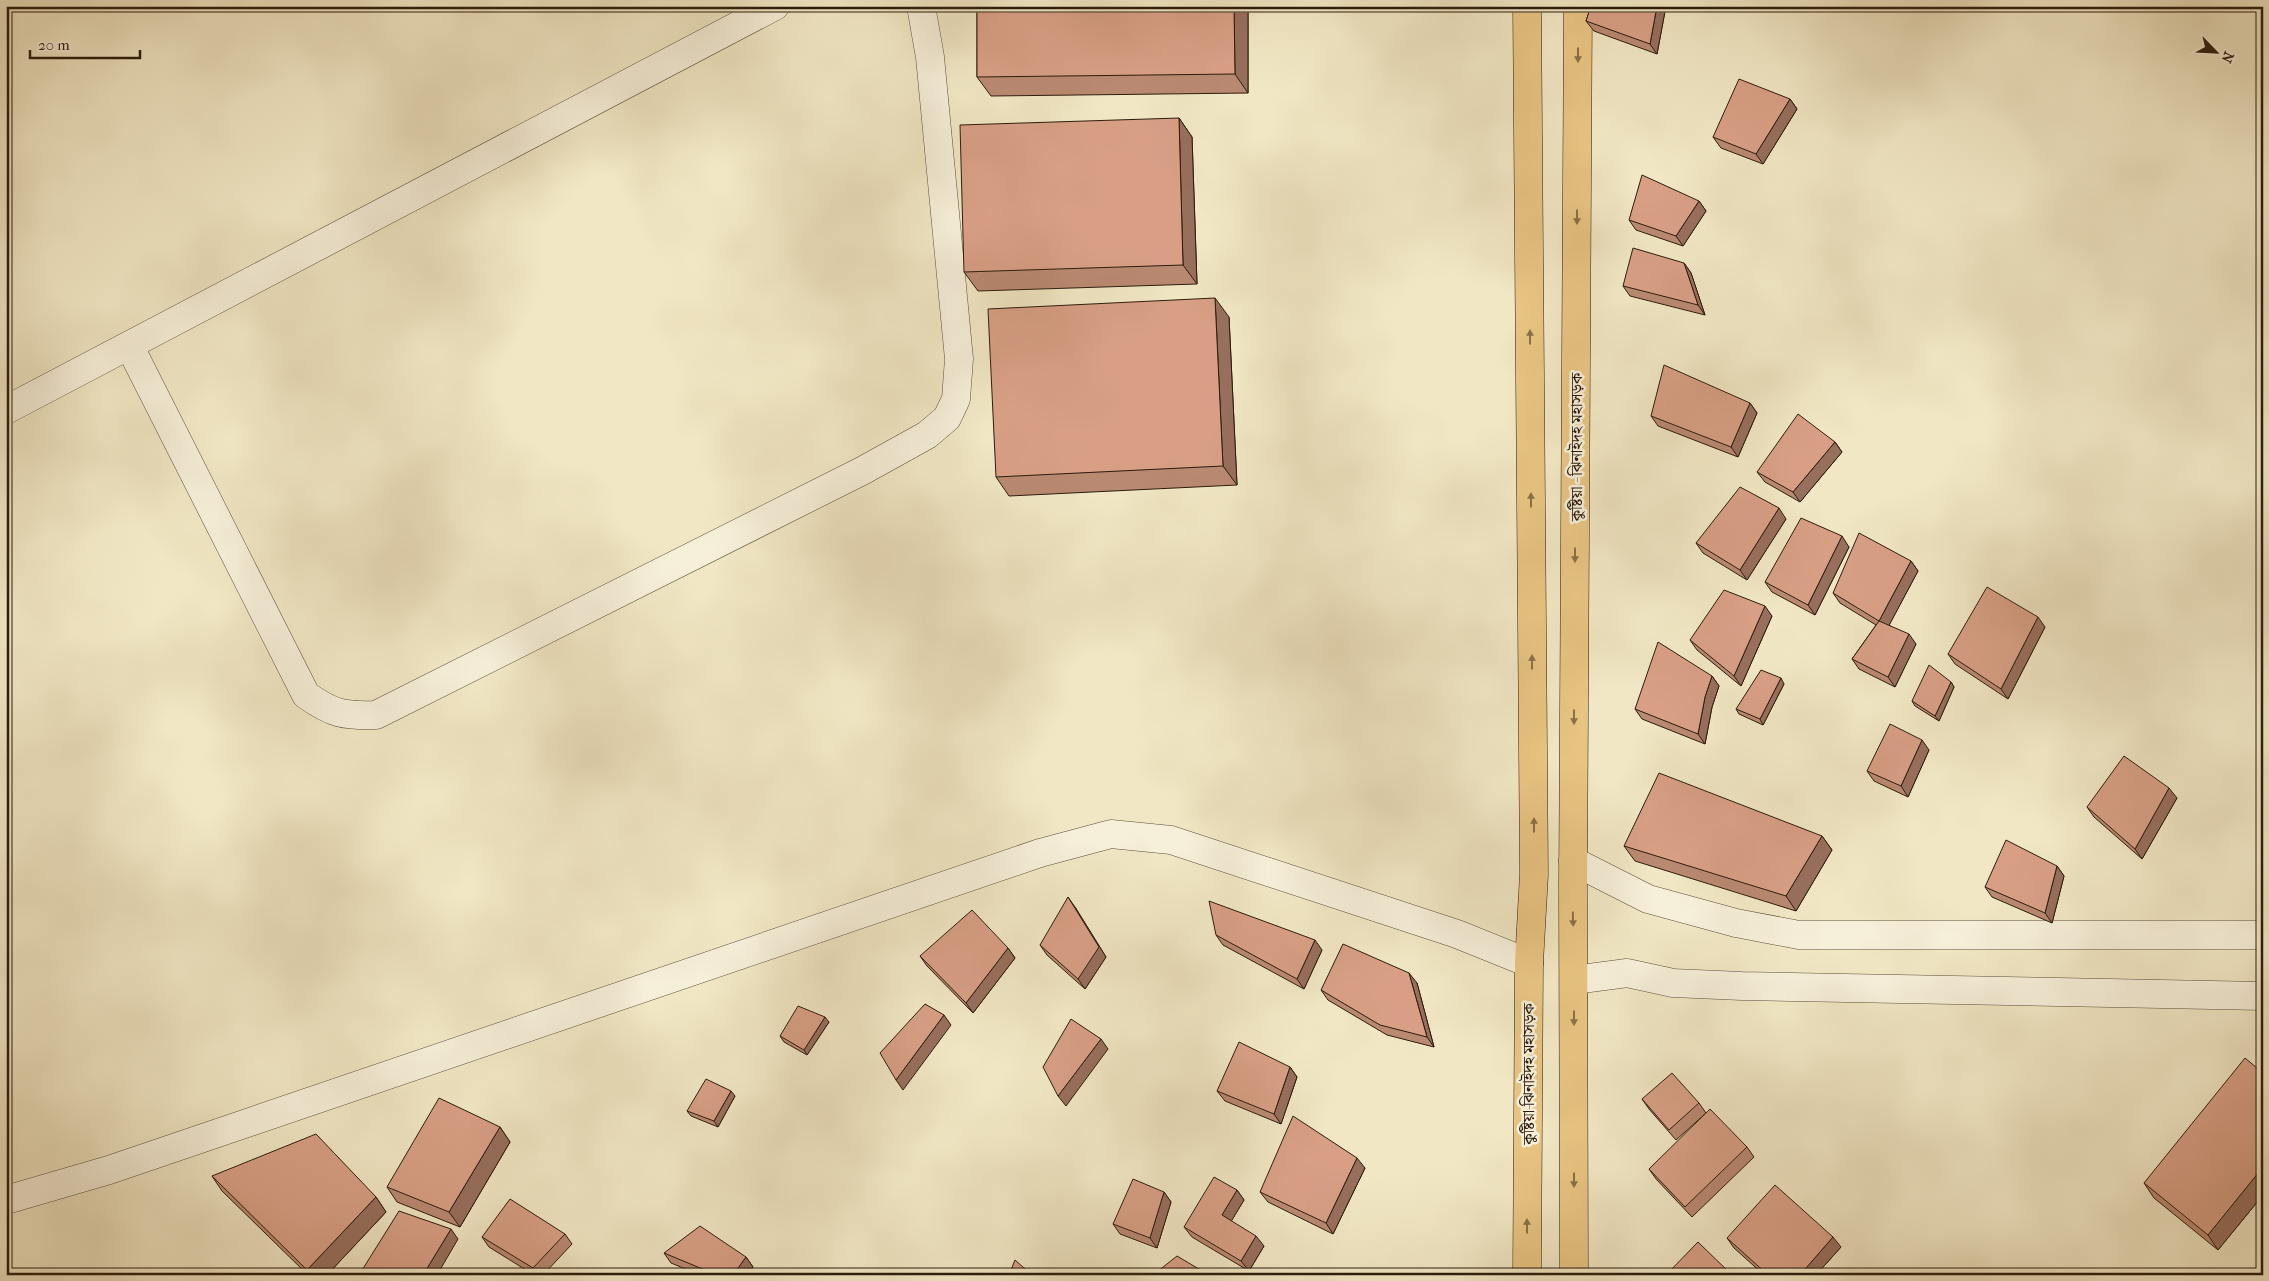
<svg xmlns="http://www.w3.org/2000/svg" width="2269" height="1281" font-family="'IM FELL French Canon','Noto Serif Bengali',serif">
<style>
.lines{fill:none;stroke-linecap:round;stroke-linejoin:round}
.minor-casing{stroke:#5d4f3b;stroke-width:29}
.highway-casing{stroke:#2c1c0d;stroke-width:29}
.minor{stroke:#f6efd9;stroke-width:28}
.highway{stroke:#e8c482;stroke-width:28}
.wall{fill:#ba8972;stroke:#2c1c0d}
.shaded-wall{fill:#976f5d;stroke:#2c1c0d}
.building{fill:#d89f85;stroke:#2c1c0d}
.oneway{fill:#8a7048}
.labels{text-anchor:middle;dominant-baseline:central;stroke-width:5;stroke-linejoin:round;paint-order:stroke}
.street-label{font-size:16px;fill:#2c1c0d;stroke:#f6efd9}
</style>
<rect width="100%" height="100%" fill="#f1e7c4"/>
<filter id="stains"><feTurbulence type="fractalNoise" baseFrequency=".004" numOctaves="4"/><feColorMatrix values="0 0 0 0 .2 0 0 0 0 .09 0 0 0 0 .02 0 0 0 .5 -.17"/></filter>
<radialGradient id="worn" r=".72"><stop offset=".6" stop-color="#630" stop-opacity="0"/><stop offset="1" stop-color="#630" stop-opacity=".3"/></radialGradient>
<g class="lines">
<defs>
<g id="minor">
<path d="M130 347 306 695C333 714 344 716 376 715L862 471 927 435 947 418 956 399 959 359 930 57 921 6"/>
<path d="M6 410 775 6"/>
<path d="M1573 861 1648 899 1736 923 1799 935H2263"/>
<path d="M1574 980 1627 973 1673 983 1742 986 2263 996"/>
<path d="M6 1200 109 1170 1040 853 1111 834 1171 840 1457 934 1529 963"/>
</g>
<g id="highway">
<path d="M1527 6 1534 874 1529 963 1527 1275"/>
<path d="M1574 1275 1573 887 1578 6"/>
</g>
</defs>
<use href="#minor" class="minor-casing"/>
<use href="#highway" class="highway-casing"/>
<use href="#minor" class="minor"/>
<use href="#highway" class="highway"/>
</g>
<g class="wall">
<path d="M977 6H1248V93L991 96 977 77Z"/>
<path d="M1591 6H1666L1657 54 1594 31 1586 21Z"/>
<path d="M1790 99 1797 109 1763 164 1721 148 1713 137Z"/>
<path d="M1179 118 1192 137 1197 284 978 291 964 272Z"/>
<path d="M1699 201 1706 211 1683 246 1636 230 1629 220Z"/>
<path d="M1684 263 1691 273 1705 315 1630 296 1623 286Z"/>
<path d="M1229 317 1237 485 1009 496 996 477Z"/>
<path d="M1750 403 1757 413 1738 457 1658 426 1651 416Z"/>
<path d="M1835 442 1842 452 1800 502 1765 482 1757 472Z"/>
<path d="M1786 519 1747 580 1703 553 1696 543Z"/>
<path d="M1849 547 1815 615 1772 592 1765 582Z"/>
<path d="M1911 561 1918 571 1889 625 1916 644 1895 687 1859 669 1852 659 1876 625 1840 603 1833 593Z"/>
<path d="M1772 616 1741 686 1697 650 1690 640Z"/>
<path d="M2045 627 2008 699 1955 664 1948 654Z"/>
<path d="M1712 676 1719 686 1712 707 1705 744 1642 719 1635 709Z"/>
<path d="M1951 682 1954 687 1939 721 1915 706 1912 701Z"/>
<path d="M1784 684 1763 725 1739 714 1736 709Z"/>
<path d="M1929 750 1908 797 1874 781 1867 771Z"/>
<path d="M2177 798 2142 859 2094 817 2087 807Z"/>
<path d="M1822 836 1832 850 1796 911 1635 861 1624 846Z"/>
<path d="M2057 866 2064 876 2052 923 1992 897 1985 887Z"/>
<path d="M1075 907 1106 957 1085 989 1047 955 1040 945Z"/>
<path d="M1216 935 1322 950 1304 989 1223 945Z"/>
<path d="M1008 948 1015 958 973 1013 927 966 920 956Z"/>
<path d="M1417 983 1434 1047 1387 1035 1328 1000 1321 990Z"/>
<path d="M829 1022 807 1055 784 1042 780 1036Z"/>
<path d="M1290 1067 1297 1077 1281 1124 1225 1101 1217 1091Z"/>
<path d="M2263 1073V1195L2218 1250 2154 1198 2144 1183Z"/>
<path d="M735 1096 718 1127 691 1116 687 1111Z"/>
<path d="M1642 1099 1699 1103 1706 1113 1676 1140 1649 1109Z"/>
<path d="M500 1127 510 1142 460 1227 397 1202 387 1187Z"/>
<path d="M1747 1147 1754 1157 1692 1217 1656 1179 1649 1169Z"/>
<path d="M1365 1168 1333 1234 1268 1202 1260 1192Z"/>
<path d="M212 1176 376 1197 386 1212 327 1275H308L222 1191Z"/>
<path d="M1237 1190 1244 1200 1231 1221 1264 1246 1249 1271 1192 1237 1184 1227Z"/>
<path d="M1164 1192 1171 1202 1157 1248 1120 1234 1113 1224Z"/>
<path d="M565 1234 572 1244 543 1275H534L489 1247 482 1237Z"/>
<path d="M1727 1238 1841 1247 1816 1275H1764L1734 1248Z"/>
<path d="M664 1253 746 1257 753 1267 747 1275H700L671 1263Z"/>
</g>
<g class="shaded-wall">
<path d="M1234 6H1248V93L1235 74Z"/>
<path d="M1657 6H1666L1657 54 1650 44Z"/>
<path d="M1790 99 1797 109 1763 164 1756 154Z"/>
<path d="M1179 118 1192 137 1197 284 1183 265Z"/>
<path d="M1699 201 1706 211 1683 246 1676 236Z"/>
<path d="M1684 263 1691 273 1705 315 1698 305Z"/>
<path d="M1215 298 1229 317 1237 485 1223 466Z"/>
<path d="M1750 403 1757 413 1738 457 1731 447Z"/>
<path d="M1835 442 1842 452 1800 502 1793 492Z"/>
<path d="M1779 508 1786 519 1747 580 1740 570Z"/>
<path d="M1842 536 1849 547 1815 615 1808 605Z"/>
<path d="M1911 561 1918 571 1886 631 1879 621Z"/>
<path d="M1765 606 1772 616 1741 686 1734 676Z"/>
<path d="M2038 617 2045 627 2008 699 2001 689Z"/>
<path d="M1909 634 1916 644 1895 687 1888 677Z"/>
<path d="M1712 676 1719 686 1712 707 1705 744 1698 734 1705 697Z"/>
<path d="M1781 678 1784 684 1763 725 1760 719Z"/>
<path d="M1951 682 1954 687 1939 721 1935 716Z"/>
<path d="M1922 740 1929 750 1908 797 1901 786Z"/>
<path d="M2169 788 2177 798 2142 859 2135 849Z"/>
<path d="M1822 836 1832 850 1796 911 1786 896Z"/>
<path d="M2057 866 2064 876 2052 923 2045 913Z"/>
<path d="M1068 897 1075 907 1106 957 1085 989 1078 979Z"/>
<path d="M1315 940 1322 950 1304 989 1297 979Z"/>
<path d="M1008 948 1015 958 973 1013 966 1003Z"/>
<path d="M1409 973 1417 983 1434 1047 1427 1037Z"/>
<path d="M944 1015 951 1025 903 1090 896 1080Z"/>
<path d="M825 1017 829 1022 807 1055 804 1050Z"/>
<path d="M1101 1039 1108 1049 1066 1106 1058 1096Z"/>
<path d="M1290 1067 1297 1077 1281 1124 1274 1114Z"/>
<path d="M731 1091 735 1096 718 1127 714 1121Z"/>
<path d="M500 1127 510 1142 460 1227 449 1212Z"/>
<path d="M1357 1158 1365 1168 1333 1234 1326 1223Z"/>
<path d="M2263 1167V1195L2218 1250 2208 1235Z"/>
<path d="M1237 1190 1244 1200 1229 1225 1222 1215Z"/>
<path d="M1164 1192 1171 1202 1157 1248 1150 1238Z"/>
<path d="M376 1197 386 1212 327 1275H311L307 1270Z"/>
<path d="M451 1229 458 1239 437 1275H423Z"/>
<path d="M1256 1236 1264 1246 1249 1271 1241 1261Z"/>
<path d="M1833 1237 1841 1247 1816 1275H1800Z"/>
<path d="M746 1257 753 1267 747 1275H733Z"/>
</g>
<g class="building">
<path d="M977 6H1234L1235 74 977 77Z"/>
<path d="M1591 6H1657L1650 44 1586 21Z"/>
<path d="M1739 79 1790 99 1756 154 1713 137Z"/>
<path d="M1179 118 1183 265 964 272 960 125Z"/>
<path d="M1642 175 1699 201 1676 236 1629 220Z"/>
<path d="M1633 248 1684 263 1698 305 1623 286Z"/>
<path d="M1215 298 1223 466 996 477 988 309Z"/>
<path d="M1664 365 1750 403 1731 447 1651 416Z"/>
<path d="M1798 414 1835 442 1793 492 1757 472Z"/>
<path d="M1740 487 1779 508 1740 570 1696 543Z"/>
<path d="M1801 518 1842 536 1808 605 1765 582Z"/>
<path d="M1859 533 1911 561 1879 621 1833 593Z"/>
<path d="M1987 587 2038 617 2001 689 1948 654Z"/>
<path d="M1724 590 1765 606 1734 676 1690 640Z"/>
<path d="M1879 621 1909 634 1888 677 1852 659Z"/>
<path d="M1658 642 1712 676 1705 697 1698 734 1635 709Z"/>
<path d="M1929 665 1951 682 1935 716 1912 701Z"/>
<path d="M1761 670 1781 678 1760 719 1736 709Z"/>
<path d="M1890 724 1922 740 1901 786 1867 771Z"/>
<path d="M2124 756 2169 788 2135 849 2087 807Z"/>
<path d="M1659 773 1822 836 1786 896 1624 846Z"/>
<path d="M2006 840 2057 866 2045 913 1985 887Z"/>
<path d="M1068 897 1099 947 1078 979 1040 945Z"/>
<path d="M1209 901 1315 940 1297 979 1216 935Z"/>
<path d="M972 910 1008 948 966 1003 920 956Z"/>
<path d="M1343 944 1409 973 1427 1037 1380 1025 1321 990Z"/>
<path d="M925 1004 944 1015 896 1080 880 1053Z"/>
<path d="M798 1006 825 1017 804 1050 780 1036Z"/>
<path d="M1071 1019 1101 1039 1058 1096 1043 1067Z"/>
<path d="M1239 1042 1290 1067 1274 1114 1217 1091Z"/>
<path d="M2245 1058 2263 1073V1167L2208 1235 2144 1183Z"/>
<path d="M1672 1073 1699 1103 1669 1130 1642 1099Z"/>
<path d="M706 1079 731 1091 714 1121 687 1111Z"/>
<path d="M439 1098 500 1127 449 1212 387 1187Z"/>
<path d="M1710 1109 1747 1147 1685 1207 1649 1169Z"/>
<path d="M1293 1116 1357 1158 1326 1223 1260 1192Z"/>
<path d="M316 1134 376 1197 307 1270 212 1176Z"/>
<path d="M1214 1177 1237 1190 1222 1215 1256 1236 1241 1261 1184 1227Z"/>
<path d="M1133 1179 1164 1192 1150 1238 1113 1224Z"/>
<path d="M1775 1185 1833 1237 1800 1275H1768L1727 1238Z"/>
<path d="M510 1199 565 1234 533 1268 482 1237Z"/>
<path d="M399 1211 451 1229 423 1275H359Z"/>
<path d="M700 1226 746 1257 733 1275H717L664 1253Z"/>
<path d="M1698 1242 1732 1275H1666Z"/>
<path d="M1177 1256 1209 1275H1153Z"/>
<path d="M1015 1260 1032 1275H1009Z"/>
</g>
<defs><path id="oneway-solid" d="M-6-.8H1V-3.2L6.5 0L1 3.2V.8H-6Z" transform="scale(1.25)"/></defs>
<g class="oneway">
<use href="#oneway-solid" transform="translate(1578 55) rotate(90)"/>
<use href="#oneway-solid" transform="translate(1577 217) rotate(90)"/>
<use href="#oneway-solid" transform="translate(1530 337) rotate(-90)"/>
<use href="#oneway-solid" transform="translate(1531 500) rotate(-90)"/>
<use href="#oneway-solid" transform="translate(1575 555) rotate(90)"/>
<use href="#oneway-solid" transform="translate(1532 662) rotate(-90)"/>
<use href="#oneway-solid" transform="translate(1574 717) rotate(90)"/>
<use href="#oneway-solid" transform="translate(1534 825) rotate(-90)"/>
<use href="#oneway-solid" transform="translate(1573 919) rotate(89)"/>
<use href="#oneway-solid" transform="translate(1574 1018) rotate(90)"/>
<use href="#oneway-solid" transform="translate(1574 1180) rotate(90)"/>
<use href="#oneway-solid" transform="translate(1527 1226) rotate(-90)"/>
</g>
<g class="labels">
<g class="street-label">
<text transform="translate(1576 447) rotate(-90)">কুষ্টিয়া - ঝিনাইদহ মহাসড়ক</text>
<text transform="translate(1528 1074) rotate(-90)">কুষ্টিয়া-ঝিনাইদহ মহাসড়ক</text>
</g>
</g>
<rect width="2269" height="1281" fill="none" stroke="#f1e7c4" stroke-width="25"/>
<rect x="8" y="8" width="2254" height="1266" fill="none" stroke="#2c1c0d" stroke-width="2.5"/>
<rect x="12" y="12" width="2244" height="1256" fill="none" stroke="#2c1c0d"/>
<g transform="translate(2216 52) rotate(114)" stroke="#f6efd9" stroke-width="4" paint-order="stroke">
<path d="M0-4L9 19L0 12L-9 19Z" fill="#2c1c0d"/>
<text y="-8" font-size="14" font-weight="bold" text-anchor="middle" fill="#2c1c0d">N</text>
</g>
<path d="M30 50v8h110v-8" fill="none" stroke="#2c1c0d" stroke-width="2.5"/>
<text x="38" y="50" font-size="15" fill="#2c1c0d" stroke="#f6efd9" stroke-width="4" paint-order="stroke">20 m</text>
<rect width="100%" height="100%" filter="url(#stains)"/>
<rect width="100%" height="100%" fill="url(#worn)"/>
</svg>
